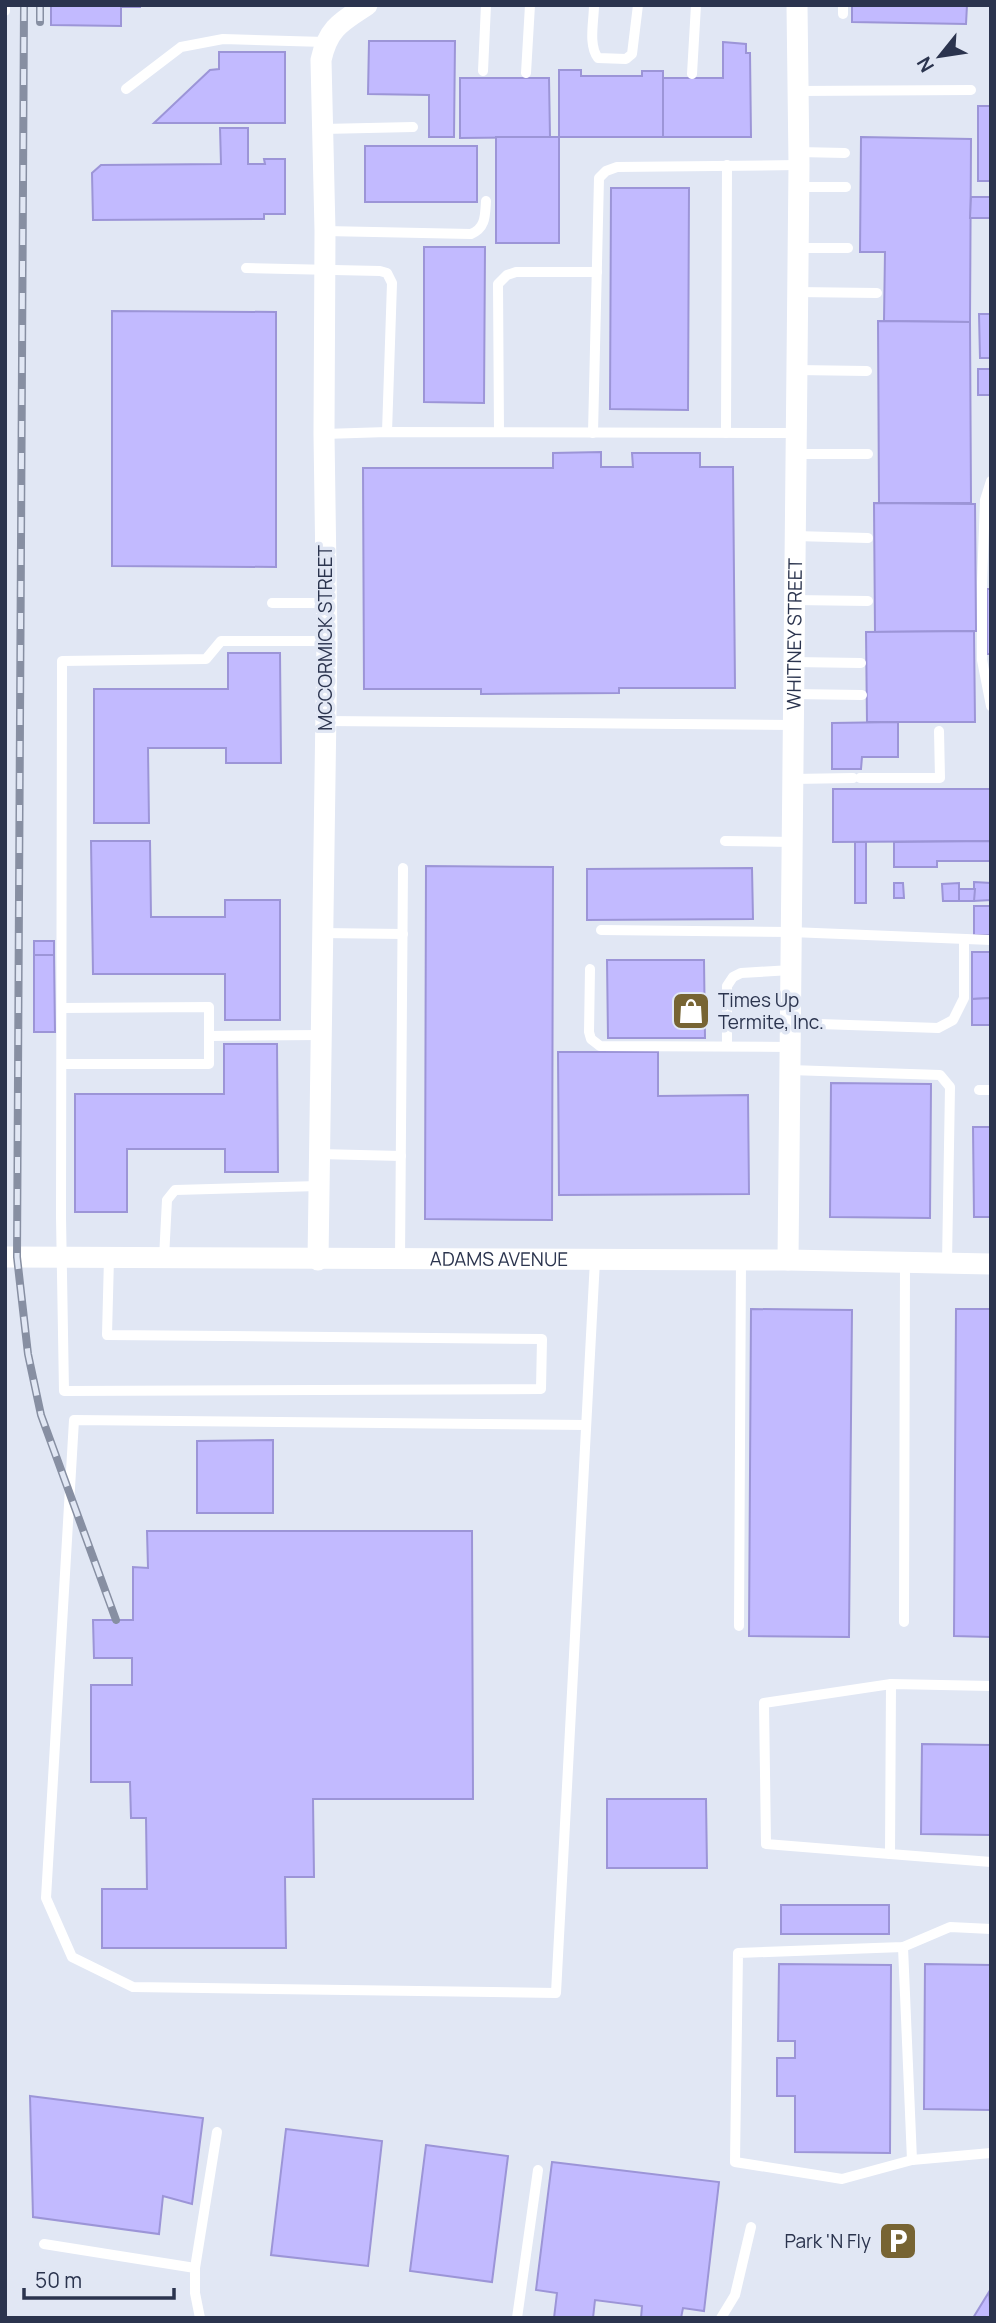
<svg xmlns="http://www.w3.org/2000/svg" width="996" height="2323" font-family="Manrope,sans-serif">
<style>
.building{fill:#c2baff;stroke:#9c95d7;stroke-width:2}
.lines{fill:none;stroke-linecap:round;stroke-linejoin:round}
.service{stroke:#fff;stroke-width:10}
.minor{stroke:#fff;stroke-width:21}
.rail-casing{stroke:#878fa2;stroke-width:8}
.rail{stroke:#e1e7f4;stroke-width:5;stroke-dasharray:16;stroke-linecap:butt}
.labels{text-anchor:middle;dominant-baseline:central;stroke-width:7;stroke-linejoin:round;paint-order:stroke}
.street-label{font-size:19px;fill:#2b344e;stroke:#e1e7f4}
.poi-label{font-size:19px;fill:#2b344e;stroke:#e1e7f4;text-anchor:start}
</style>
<rect width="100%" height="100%" fill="#e1e7f4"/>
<g class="building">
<path d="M51 5H140V7H121V26L51 25Z"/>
<path d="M852 5H967L966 24 852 22Z"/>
<path d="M369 41H455L454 137H429V95L368 94Z"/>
<path d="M723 42 746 44V53H750L751 137H663V78H723Z"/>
<path d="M219 52H285V123H154L210 70 219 69Z"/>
<path d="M559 70H581V76H642V71H663V137H559Z"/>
<path d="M460 78H549L550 137 460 138Z"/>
<rect x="978" y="106" width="13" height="75"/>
<path d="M220 128H248V164H265L264 159H285V214H264V219L93 220 92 173 101 165 221 164Z"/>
<rect x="496" y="137" width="63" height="106"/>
<path d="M861 137 971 139 970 322 884 321 885 252H860Z"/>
<rect x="365" y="146" width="112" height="56"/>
<path d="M611 188H689L688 410 610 409Z"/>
<path d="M971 197H991V218H970Z"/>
<path d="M424 247H485L484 403 424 402Z"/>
<path d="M112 311 276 312V567L112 566Z"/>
<path d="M979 314H991V358H980Z"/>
<path d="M878 321 970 322 971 503H879Z"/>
<rect x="978" y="369" width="13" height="26"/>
<path d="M601 452V467H633L632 453H700V467H733L735 688H619V693L481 694V689H364L363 468H553V453Z"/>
<path d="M874 503 975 504 976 631 875 632Z"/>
<rect x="987" y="589" width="4" height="65"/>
<path d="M974 631 975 722H867L866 632Z"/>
<path d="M228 653H280L281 763H226V748H148L149 823H94V689H228Z"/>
<path d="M898 722V757H862L861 769H832V723Z"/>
<path d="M833 789H991V841L833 842Z"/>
<path d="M91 841H150L151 917H225V900H280V1020H225V974H93Z"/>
<path d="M991 841V861H937V867H894V842Z"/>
<rect x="855" y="842" width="11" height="61"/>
<path d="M426 866 553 867 552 1220 425 1219Z"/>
<path d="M752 868 753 919 587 920V869Z"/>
<path d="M974 882 991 883V900L974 901Z"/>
<path d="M894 883H903L904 898H894Z"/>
<path d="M959 883V901H943L942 884Z"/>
<path d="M959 889H975L974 901H959Z"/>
<rect x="974" y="906" width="17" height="29"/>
<rect x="34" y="941" width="20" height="14"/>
<path d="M972 952H991V998L972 999Z"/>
<path d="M34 955H54L55 1032H34Z"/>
<path d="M607 960H704L705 1038H608Z"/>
<path d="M991 998V1025H972V999Z"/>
<path d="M224 1044H277L278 1172H225V1149H127V1212H75V1094H224Z"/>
<path d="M558 1052H658V1096L748 1095 749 1194 559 1195Z"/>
<path d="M831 1083 931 1084 930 1218 830 1217Z"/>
<path d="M973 1127H991V1217H974Z"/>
<path d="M751 1309 852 1310 849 1637 749 1636Z"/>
<path d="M956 1309H991V1637L954 1636Z"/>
<path d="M273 1440V1513H197V1441Z"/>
<path d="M147 1531H472L473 1799H313L314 1877H285L286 1948H102V1889H147L146 1818H131L130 1782H91V1685H132V1658H94L93 1620H133V1567L148 1568Z"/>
<path d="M922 1744 991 1745V1835L921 1834Z"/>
<path d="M607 1799H706L707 1868H607Z"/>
<rect x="781" y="1905" width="108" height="29"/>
<path d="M779 1964 891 1965 890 2153 795 2152V2096H777V2058H795V2041H778Z"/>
<path d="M925 1964 991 1965V2110L924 2109Z"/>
<path d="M30 2096 203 2118 192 2204 163 2196 159 2234 33 2217Z"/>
<path d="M286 2129 382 2141 368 2266 271 2255Z"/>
<path d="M426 2145 508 2156 492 2282 410 2271Z"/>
<path d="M552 2162 719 2182 704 2311 683 2308 681 2318H641L642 2306 595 2300 593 2318H554L557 2293 536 2290Z"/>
<path d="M989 2292 991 2318H973Z"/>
</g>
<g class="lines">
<g class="service">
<path d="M594 5C594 21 588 45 598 58L626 59 632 54 638 5"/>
<path d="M843 5V14"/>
<path d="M5 11V5"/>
<path d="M483 71 486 5"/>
<path d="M526 73 530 5"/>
<path d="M692 74 696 5"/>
<path d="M126 89 181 47 223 39 325 42"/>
<path d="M798 91 971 90"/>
<path d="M323 129 413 127"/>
<path d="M799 152 845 153"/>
<path d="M799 187H846"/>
<path d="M325 231 471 234C486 228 485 215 486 201"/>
<path d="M798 248H848"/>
<path d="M246 268 380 271 387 273 392 283 387 432"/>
<path d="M797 292 877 293"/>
<path d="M797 370 867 371"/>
<path d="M499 432 498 284 507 275 516 272H597"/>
<path d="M593 433 599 178 606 171 617 167 799 165"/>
<path d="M726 433 727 165"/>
<path d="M324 434 387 432 796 433"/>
<path d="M796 454H868"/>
<path d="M991 481 985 500 982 583V660L991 706"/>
<path d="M795 536 868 538"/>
<path d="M794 600 868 601"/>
<path d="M272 603H326"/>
<path d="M794 662 861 663"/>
<path d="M793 694 862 695"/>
<path d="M326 721 793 725"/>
<path d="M860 778H940L939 731"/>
<path d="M793 779 853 778"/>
<path d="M725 841 792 842"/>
<path d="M601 930 791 932 991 940"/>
<path d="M322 933 403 934"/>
<path d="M590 969 589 1032 591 1039 600 1046 790 1047"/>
<path d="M790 1023 938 1028 953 1020 964 998V939"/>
<path d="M209 1036 321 1035"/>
<path d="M727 1046V986L733 977 741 973 791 970"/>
<path d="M62 1064H209V1007L62 1008"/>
<path d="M790 1070 940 1075 950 1087 947 1263"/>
<path d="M979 1090H991"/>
<path d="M319 1154 401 1156"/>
<path d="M109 1258 107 1335 542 1339 541 1389 64 1391 61 1217 62 661 206 659 221 641H327"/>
<path d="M164 1258 167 1200 175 1190 319 1186"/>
<path d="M400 1260 403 868"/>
<path d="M586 1425 74 1420 46 1898 72 1957 133 1987 556 1993 595 1260"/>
<path d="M904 1622 905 1262"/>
<path d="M739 1626 741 1260"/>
<path d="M991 1686 891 1684 890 1854 991 1862"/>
<path d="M890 1854 766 1844 764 1703 891 1684"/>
<path d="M991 1929 950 1927 903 1947 738 1953 735 2162 842 2179 912 2160 991 2153"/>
<path d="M903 1947 912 2160"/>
<path d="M44 2244 195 2268V2293L200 2318"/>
<path d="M195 2268 217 2132"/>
<path d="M517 2318 538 2170"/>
<path d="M721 2318 735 2295 751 2227"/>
</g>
<g class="minor">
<path id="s1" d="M5 1257 788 1260 991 1264"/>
<path d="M318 1260 327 641 324 434 325 231 321 60C328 28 341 22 367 5"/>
<path id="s2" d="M788 1260 799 165 797 5"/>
</g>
<defs>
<g id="rail">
<path d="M24 5 17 1257 28 1354 41 1415 116 1620"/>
<path d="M40 5V22"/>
</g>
</defs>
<use href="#rail" class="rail-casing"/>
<use href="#rail" class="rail"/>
</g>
<defs>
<symbol id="shop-square" viewBox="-11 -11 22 22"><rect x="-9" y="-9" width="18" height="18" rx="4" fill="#776433" stroke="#e1e7f4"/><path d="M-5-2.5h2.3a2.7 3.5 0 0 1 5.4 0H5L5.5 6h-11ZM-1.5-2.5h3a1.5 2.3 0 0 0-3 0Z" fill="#fff"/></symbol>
<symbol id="parking-square" viewBox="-11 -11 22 22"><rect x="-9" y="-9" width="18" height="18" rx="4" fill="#776433" stroke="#e1e7f4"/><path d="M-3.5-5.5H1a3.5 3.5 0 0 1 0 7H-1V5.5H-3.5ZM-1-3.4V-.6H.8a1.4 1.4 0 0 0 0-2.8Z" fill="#fff"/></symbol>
</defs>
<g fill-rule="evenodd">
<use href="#shop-square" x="669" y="989" width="44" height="44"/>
<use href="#parking-square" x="876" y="2219" width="44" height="44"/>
</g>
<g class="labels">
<g class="street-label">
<text stroke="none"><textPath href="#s2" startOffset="626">WHITNEY STREET</textPath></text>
<text transform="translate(325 638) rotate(-90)">MCCORMICK STREET</text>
<text stroke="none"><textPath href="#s1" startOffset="494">ADAMS AVENUE</textPath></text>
</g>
<g class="poi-label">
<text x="718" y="1000">Times Up<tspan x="718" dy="22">Termite, Inc.</tspan></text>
<text x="871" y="2241" text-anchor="end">Park 'N Fly</text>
</g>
</g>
<rect width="996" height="2323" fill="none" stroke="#2b344e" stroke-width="14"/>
<g transform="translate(940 56) rotate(240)" stroke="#e1e7f4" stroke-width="5" paint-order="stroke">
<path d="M0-5L12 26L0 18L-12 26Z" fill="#2b344e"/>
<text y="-10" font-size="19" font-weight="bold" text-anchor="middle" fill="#2b344e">N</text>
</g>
<path d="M24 2288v10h150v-10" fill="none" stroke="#2b344e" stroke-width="3.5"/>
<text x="35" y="2288" font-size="21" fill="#2b344e" stroke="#e1e7f4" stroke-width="5" paint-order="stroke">50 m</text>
</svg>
